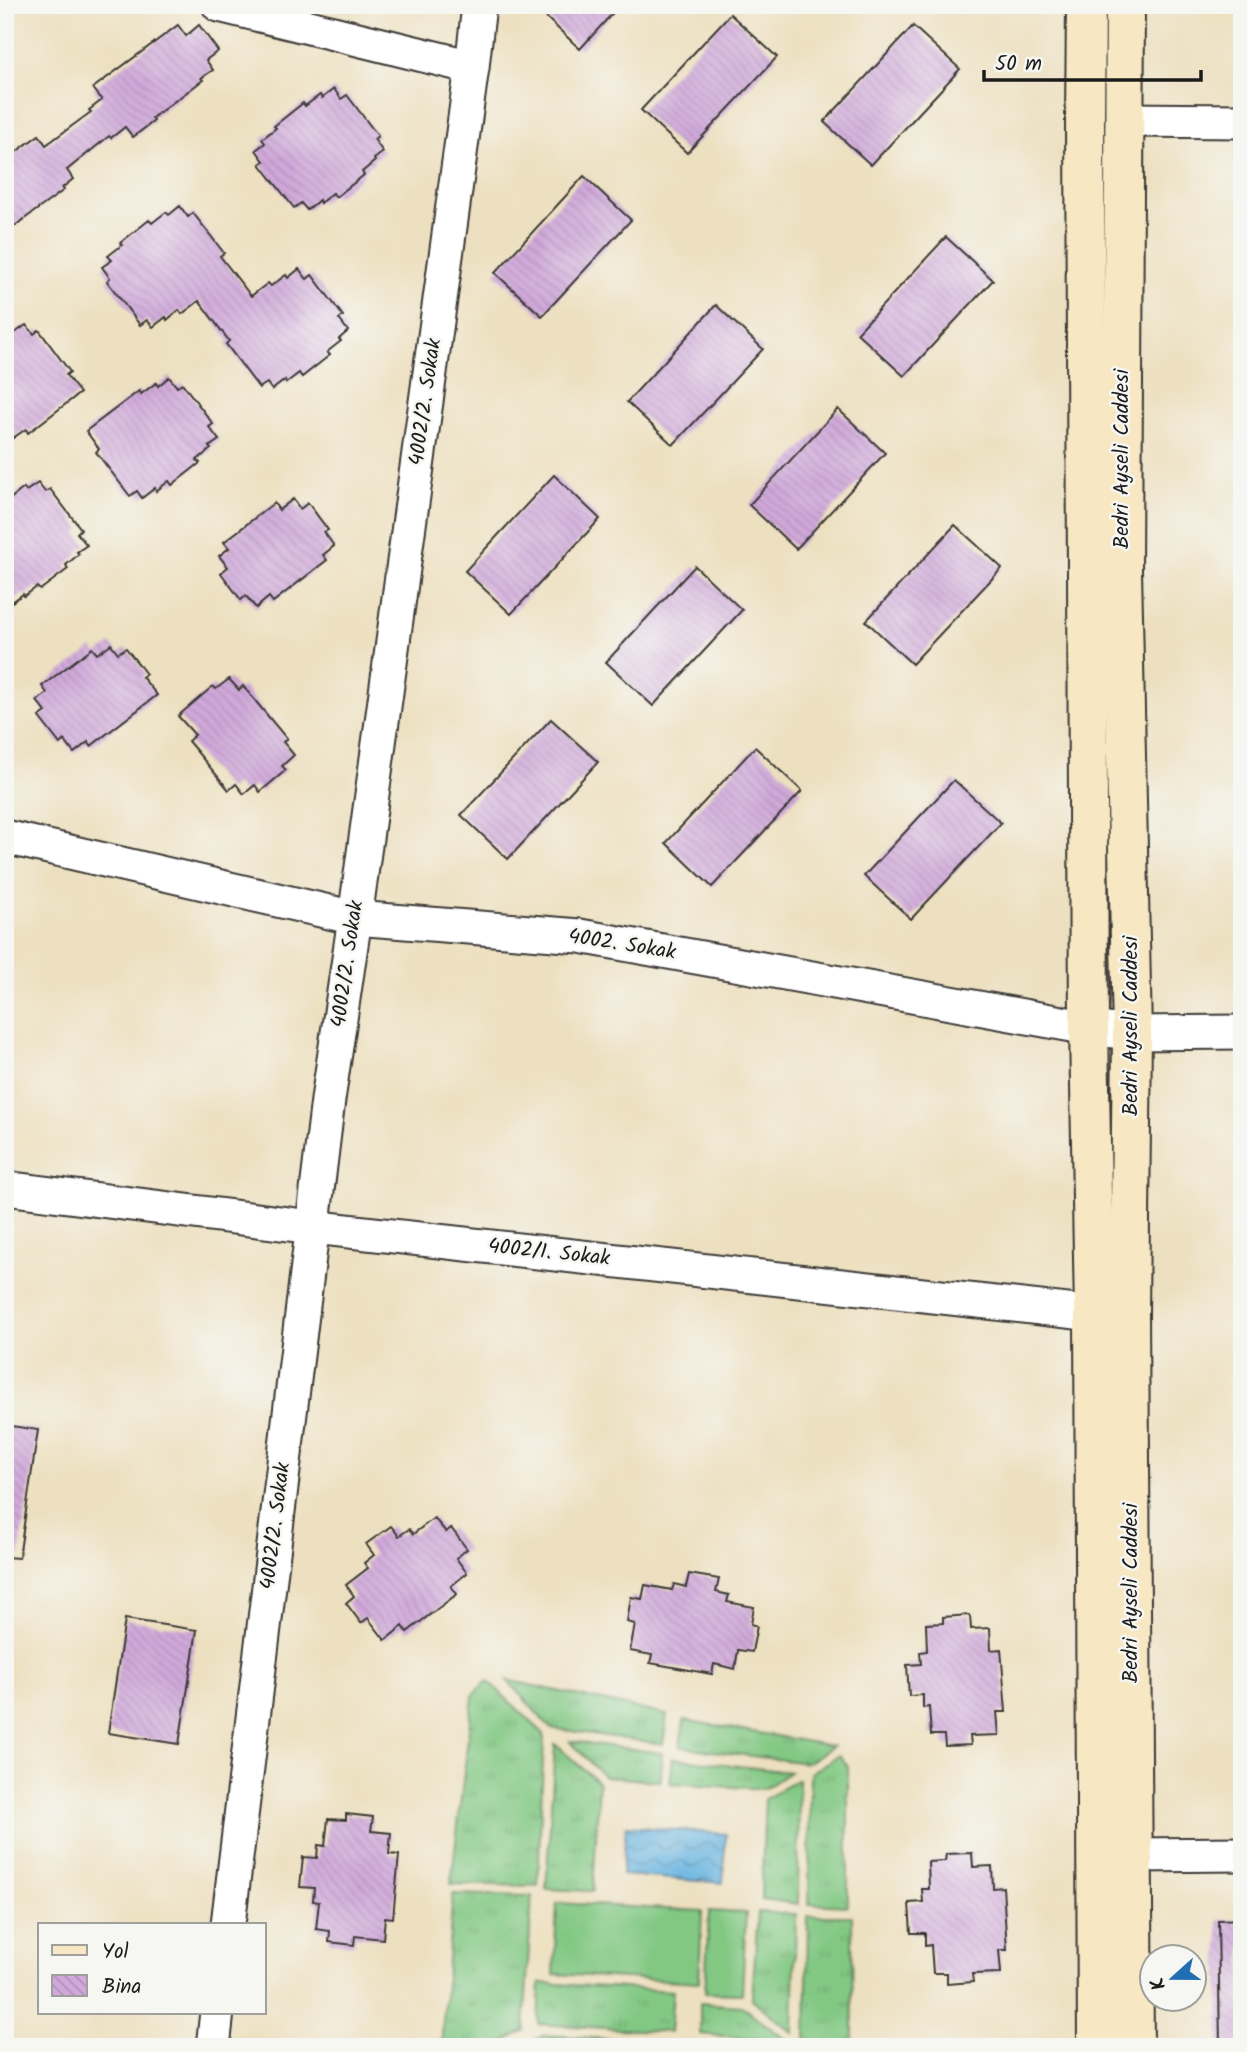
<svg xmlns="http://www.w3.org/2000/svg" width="1247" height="2052" font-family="Kalam,sans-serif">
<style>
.grass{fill:url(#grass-tufts);stroke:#4f7250;stroke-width:2}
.pitch{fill:#82c883;stroke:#4f7250;stroke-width:2}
.water{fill:url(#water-waves);stroke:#42687e;stroke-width:2}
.building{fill:url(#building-back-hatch)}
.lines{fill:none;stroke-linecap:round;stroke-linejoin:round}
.minor-casing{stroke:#3b3935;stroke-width:37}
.secondary-casing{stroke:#3b3935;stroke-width:42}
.minor{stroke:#fff;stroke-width:33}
.secondary{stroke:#f7e8c3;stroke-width:38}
.labels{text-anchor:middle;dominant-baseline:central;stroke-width:5;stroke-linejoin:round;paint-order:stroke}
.street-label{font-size:21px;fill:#1c1c1c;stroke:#f6f6f2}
</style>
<defs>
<pattern id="grass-tufts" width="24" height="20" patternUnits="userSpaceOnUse" patternTransform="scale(1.75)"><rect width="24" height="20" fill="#82c883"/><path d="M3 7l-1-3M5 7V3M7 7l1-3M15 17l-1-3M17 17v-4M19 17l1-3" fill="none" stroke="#70ab71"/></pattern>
<pattern id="water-waves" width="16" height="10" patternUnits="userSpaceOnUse" patternTransform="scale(1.75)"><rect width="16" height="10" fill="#67b4e0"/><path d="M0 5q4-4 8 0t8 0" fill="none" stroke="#5492b5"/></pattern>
<pattern id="building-back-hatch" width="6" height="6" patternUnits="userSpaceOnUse" patternTransform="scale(1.75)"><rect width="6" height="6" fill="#d0a9da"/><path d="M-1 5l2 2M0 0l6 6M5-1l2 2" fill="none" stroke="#b291ba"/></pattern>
</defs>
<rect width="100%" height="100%" fill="#f6f6f2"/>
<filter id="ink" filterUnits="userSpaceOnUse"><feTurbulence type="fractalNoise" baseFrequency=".0143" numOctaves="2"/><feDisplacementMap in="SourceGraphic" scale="14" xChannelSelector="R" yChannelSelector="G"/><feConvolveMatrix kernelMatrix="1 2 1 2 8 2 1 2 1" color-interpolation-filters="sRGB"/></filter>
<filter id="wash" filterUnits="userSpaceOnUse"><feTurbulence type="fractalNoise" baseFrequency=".00686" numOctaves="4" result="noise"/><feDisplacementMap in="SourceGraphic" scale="28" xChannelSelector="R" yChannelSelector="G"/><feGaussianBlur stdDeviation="1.57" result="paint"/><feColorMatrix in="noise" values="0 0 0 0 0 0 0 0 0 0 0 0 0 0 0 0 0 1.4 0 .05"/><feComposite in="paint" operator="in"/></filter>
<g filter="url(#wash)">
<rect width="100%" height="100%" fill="#ede0c0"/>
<g class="grass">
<path d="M507 1680 667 1715 663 1744 550 1728Z"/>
<path d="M488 1681 544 1734 538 1886 451 1884 473 1696 479 1688Z"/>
<path d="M684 1720 833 1746 807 1763 680 1747Z"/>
<path d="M570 1741 662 1753 661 1781 604 1777Z"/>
<path d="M555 1744 599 1783 593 1891 546 1889Z"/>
<path d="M839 1755 848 1766V1906L809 1904 810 1773Z"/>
<path d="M673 1758 790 1772 764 1789 670 1783Z"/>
<path d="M799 1779 798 1904 761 1899 765 1799Z"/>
<path d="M453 1894 532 1896 524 2031 494 2047H441Z"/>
<path d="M758 1912 796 1914 793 2033 752 1999Z"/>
<path d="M808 1916H852L853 2047H815L806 2040Z"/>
<path d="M540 1983 673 1991 670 2032 538 2024Z"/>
<path d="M700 2003 741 2006 788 2041 700 2034Z"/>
<path d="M544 2035 689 2044 688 2047H523Z"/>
</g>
<g class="pitch">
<path d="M557 1903 702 1911 699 1982 554 1974Z"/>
<path d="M709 1911 746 1913 742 1994 705 1993Z"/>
</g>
<path class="water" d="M626 1826 726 1834 723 1883 622 1875Z"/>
<g id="blocks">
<g class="building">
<path d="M533 5H620L580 49Z"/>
<path d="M730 14 777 57 687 153 641 110Z"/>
<path d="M178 25 186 36 199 25 218 51 206 60 213 70 201 78 203 80 152 118 154 121 133 137 125 127 111 138 109 136 67 170 73 179 62 188 64 190 5 233V160L39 135 46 145 91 112 89 110 102 100 93 88Z"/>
<path d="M913 26 960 69 871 165 824 122Z"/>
<path d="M334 89 341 99 347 95 378 136 374 139 383 152 374 159 375 161 362 172 364 175 336 197 333 193 320 203 319 200 307 210 301 203 294 208 260 164 264 161 256 150 265 143 262 139 276 128 274 126 303 103 305 106 320 95 322 98Z"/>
<path d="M584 176 631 220 542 316 495 273Z"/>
<path d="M180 206 188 217 193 213 224 253 220 256 251 296 268 283 271 286 286 275 288 278 299 269 307 279 312 275 343 316 339 319 348 331 339 339 341 341 327 352 330 355 302 377 299 373 286 383 285 380 272 390 267 383 259 388 226 344 229 341 199 301 182 314 179 310 167 320 166 317 153 327 147 320 140 325 107 281 110 278 102 267 112 260 108 256 122 245 120 243 149 220 152 223 166 212 169 215Z"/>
<path d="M946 237 993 280 904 376 857 333Z"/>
<path d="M716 305 763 349 673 445 627 402Z"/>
<path d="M26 325 34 334 39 330 70 372 66 375 80 393 28 433 26 429 13 438 12 436 5 440V340Z"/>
<path d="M169 377 177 387 182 383 213 424 209 427 219 440 209 447 211 449 197 460 200 463 172 485 169 481 156 491 155 488 142 498 137 491 130 496 96 452 99 449 86 431 139 391 141 394 156 383 158 386Z"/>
<path d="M838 409 885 453 796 549 749 505Z"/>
<path d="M554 475 600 519 511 614 465 571Z"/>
<path d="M38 483 45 492 50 489 81 529 77 533 87 545 77 552 79 554 66 565 68 569 40 590 37 587 24 596 23 594 5 607V503L24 488 26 491Z"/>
<path d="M293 499 300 509 308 503 328 530 324 532 334 546 323 555 327 560 273 602 269 597 256 608 246 596 241 600 221 573 228 567 219 556 229 548 224 542 274 503 279 510Z"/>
<path d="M955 525 1002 568 912 664 866 621Z"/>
<path d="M695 566 742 610 653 706 606 662Z"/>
<path d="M111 644 118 653 126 648 146 674 142 677 157 695 91 746 88 742 74 753 64 740 60 744 39 717 46 712 37 701 47 693 42 686 92 648 97 654Z"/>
<path d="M229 679 239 690 243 686 287 739 283 742 294 755 282 766 286 770 260 792 255 785 244 794 236 784 229 790 188 741 195 735 178 716 213 686 216 689Z"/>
<path d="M551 719 598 762 508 859 461 815Z"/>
<path d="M755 747 802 791 712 887 666 843Z"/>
<path d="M954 780 1001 823 911 919 864 876Z"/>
<path d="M5 1425 38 1430 19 1558 5 1557Z"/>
<path d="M434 1518 446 1532 451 1528 467 1549 456 1558 467 1573 451 1586 457 1594 407 1632 403 1626 385 1640 368 1618 361 1623 346 1603 354 1596 346 1585 368 1568 364 1563 374 1555 366 1544 391 1526 399 1536 409 1529 413 1534Z"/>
<path d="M689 1574 719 1579 716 1592 729 1595 727 1602 754 1607 751 1624 757 1626 752 1652 738 1650 735 1669 714 1664 712 1674 650 1663 652 1655 630 1651 635 1624 627 1622 631 1597 642 1599 645 1585 672 1590 674 1584 686 1587Z"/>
<path d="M970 1615 971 1629 990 1628 991 1650 1001 1649 1006 1712H997L999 1735 970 1736 971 1745 945 1746 944 1735H931L929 1707 923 1708V1695L909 1696 907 1665 921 1664 920 1652 927 1651 926 1624 943 1623V1617Z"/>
<path d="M125 1619 197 1630 179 1744 108 1733Z"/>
<path d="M346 1814 373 1817 371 1831 391 1833 389 1854 399 1855 393 1918 385 1917 383 1939 355 1936 354 1945 329 1942 330 1931 316 1929 319 1902 313 1901 314 1888 300 1887 303 1857 317 1858 318 1845 325 1846 328 1819 346 1820Z"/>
<path d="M972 1853 973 1867 992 1866 993 1888 1003 1887 1007 1950H999L1001 1973 972 1974 973 1982 947 1984V1973H933L931 1945 925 1946V1933H911L909 1903 923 1902 922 1889H929L928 1862 945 1861 946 1854Z"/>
<path d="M1242 1919V2047H1220L1218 1920Z"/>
</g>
</g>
</g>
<g filter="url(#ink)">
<use href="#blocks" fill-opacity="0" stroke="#3b3935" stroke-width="2"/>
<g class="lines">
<defs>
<g id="minor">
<path d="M219 5 472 67"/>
<path d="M1125 120 1242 121"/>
<path d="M5 837 355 918 580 936 1089 1028 1132 1033 1242 1032"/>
<path d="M5 1188 312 1227 1094 1314"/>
<path d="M1133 1855 1242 1854"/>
<path d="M228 1924 328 1100 355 918 472 67 479 5"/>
<path d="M213 2047 217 2012"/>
</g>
<g id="secondary">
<path d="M1086 5 1085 119 1089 1028 1094 1314 1097 2047"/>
<path d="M1125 5 1122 570 1132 1033 1129 1313 1134 2047"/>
</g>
</defs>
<use href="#minor" class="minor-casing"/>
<use href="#secondary" class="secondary-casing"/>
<use href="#minor" class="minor"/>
<use href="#secondary" class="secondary"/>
</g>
</g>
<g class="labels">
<g class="street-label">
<text transform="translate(426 402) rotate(-82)">4002/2. Sokak</text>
<text transform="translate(1122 459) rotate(-90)">Bedri Ayseli Caddesi</text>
<text transform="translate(622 945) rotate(9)">4002. Sokak</text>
<text transform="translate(348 964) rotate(-82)">4002/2. Sokak</text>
<text transform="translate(1131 1026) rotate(-90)">Bedri Ayseli Caddesi</text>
<text transform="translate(549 1253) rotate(6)">4002/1. Sokak</text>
<text transform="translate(276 1526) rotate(-83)">4002/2. Sokak</text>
<text transform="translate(1131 1593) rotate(-90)">Bedri Ayseli Caddesi</text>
</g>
</g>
<rect width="1247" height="2052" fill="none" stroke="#f6f6f2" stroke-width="28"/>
<rect x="38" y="1923" width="228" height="91" fill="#f6f6f2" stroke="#9f9f9c" stroke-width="2"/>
<rect x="52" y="1945" width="35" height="10" fill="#f7e8c3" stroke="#9f9f9c" stroke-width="2"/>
<text x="102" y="1958" font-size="21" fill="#1c1c1c">Yol</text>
<rect x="52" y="1975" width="35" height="21" fill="url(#building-back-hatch)" stroke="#9f9f9c" stroke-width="2"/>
<text x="102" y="1993" font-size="21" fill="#1c1c1c">Bina</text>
<g transform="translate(1173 1978) rotate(249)"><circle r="33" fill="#f6f6f2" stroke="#9f9f9c" stroke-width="2"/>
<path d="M0-5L12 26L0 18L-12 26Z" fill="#1f6fb2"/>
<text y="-10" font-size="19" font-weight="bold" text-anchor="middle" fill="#1c1c1c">K</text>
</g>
<path d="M984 70v10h217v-10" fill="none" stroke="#1c1c1c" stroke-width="3.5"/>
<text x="995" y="70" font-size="21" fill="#1c1c1c" stroke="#f6f6f2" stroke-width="5" paint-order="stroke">50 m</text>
</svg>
